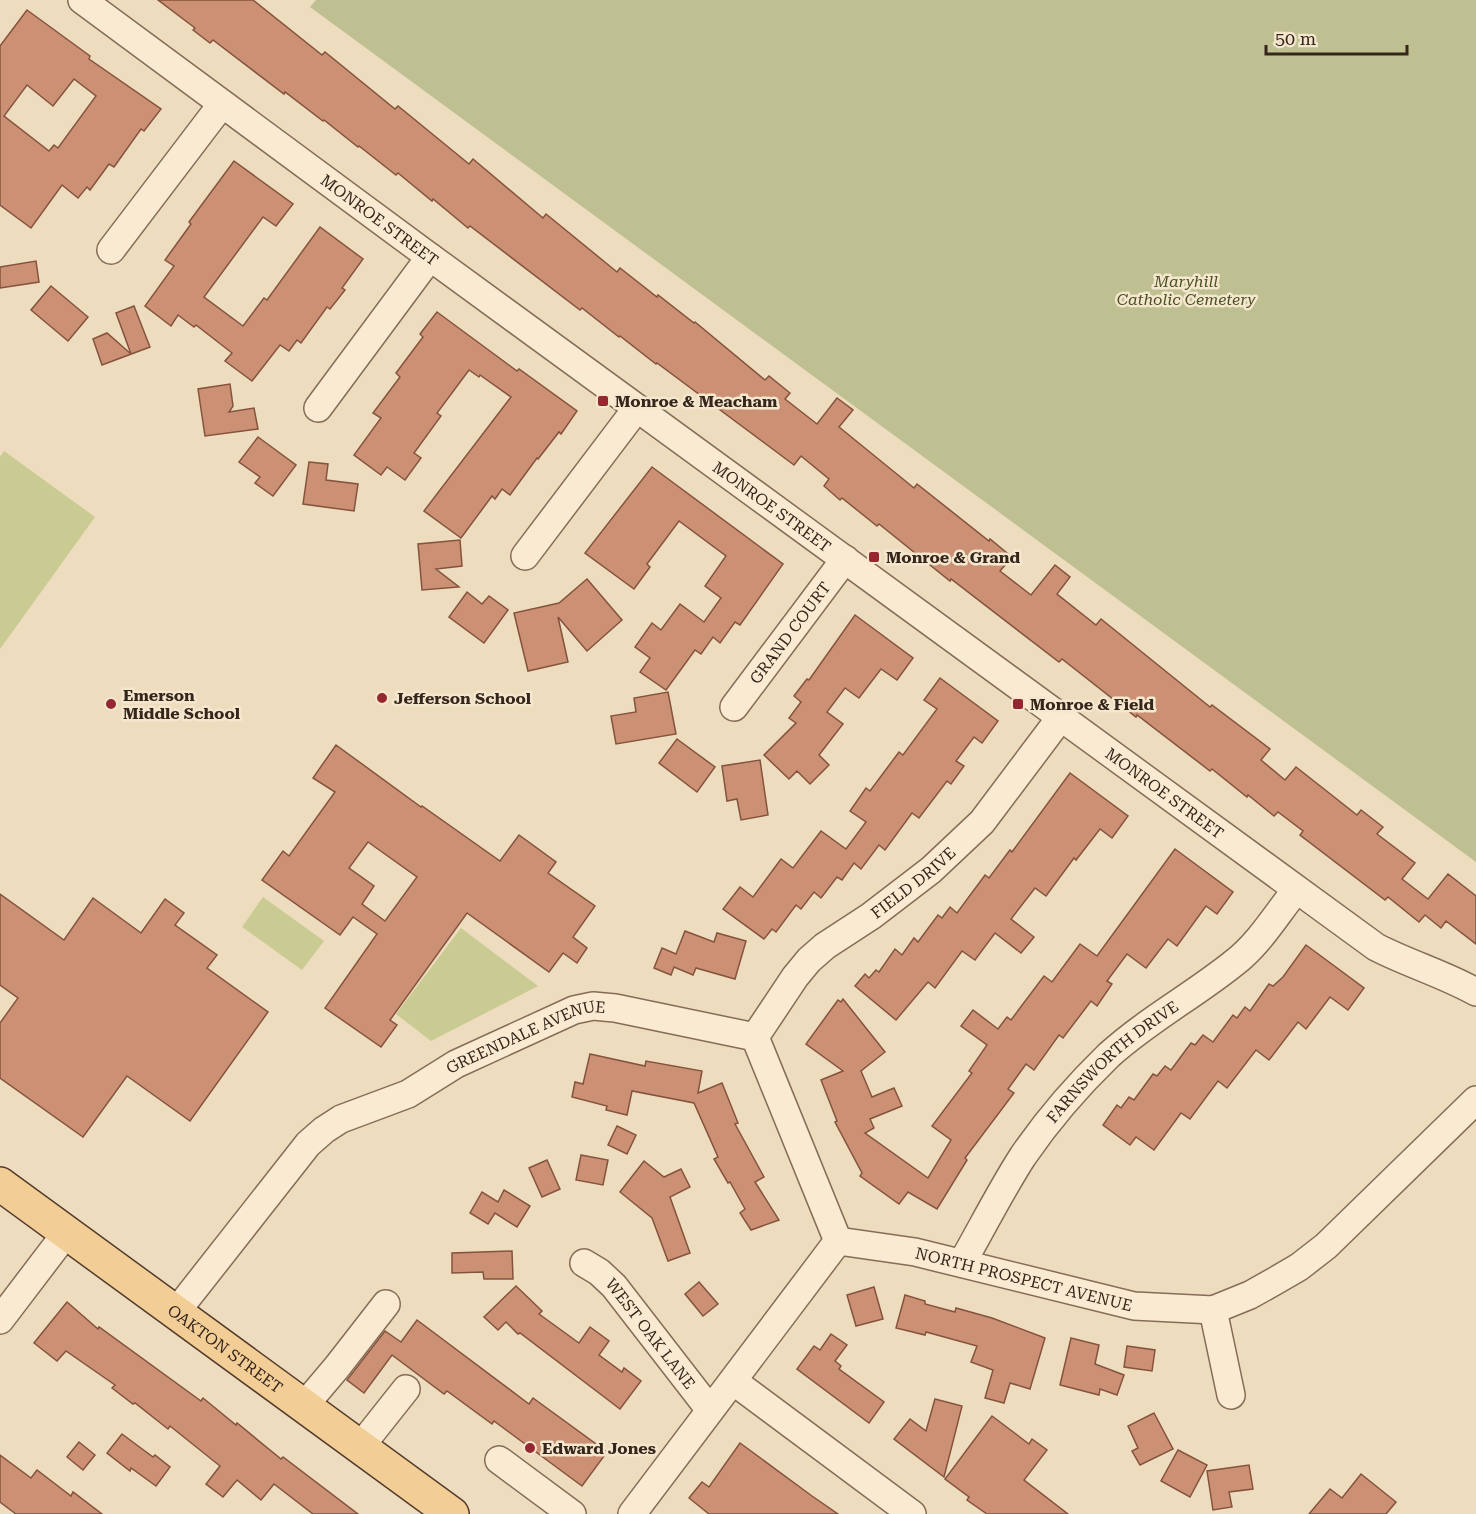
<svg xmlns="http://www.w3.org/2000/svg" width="1476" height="1514" font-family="'Roboto Serif',serif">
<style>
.green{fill:#c9cb93}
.cemetery{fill:#bec092}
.building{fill:#cc9174;stroke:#85533d;stroke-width:1.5;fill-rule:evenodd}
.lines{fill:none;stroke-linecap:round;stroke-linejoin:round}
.minor-casing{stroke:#866c57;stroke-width:30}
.major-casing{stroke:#533b2c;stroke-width:36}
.minor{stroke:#f9ead1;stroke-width:27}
.major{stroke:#f2cd95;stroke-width:33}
.poi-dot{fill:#952731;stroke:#f5e6ce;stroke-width:2}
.labels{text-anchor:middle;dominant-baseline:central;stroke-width:5;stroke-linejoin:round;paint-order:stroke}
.street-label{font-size:16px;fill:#35261c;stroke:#f5e6ce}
.park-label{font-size:16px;font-style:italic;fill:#4a5222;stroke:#f5e6ce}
.poi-label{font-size:16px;font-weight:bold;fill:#35261c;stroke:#f5e6ce;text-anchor:start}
</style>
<rect width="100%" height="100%" fill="#eedcbe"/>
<g class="green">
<path d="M4 451 95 517 0 649V457Z"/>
<path d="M263 897 324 941 302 970 242 927Z"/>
<path d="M461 928 538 986 431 1041 396 1014Z"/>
</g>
<path class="cemetery" d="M316 0H1476V862L310 7Z"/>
<g class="building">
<path d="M158 0H253L322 55 325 52 395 109 398 106 469 164 473 159 543 218 546 214 617 272 620 268 657 297 658 295 694 323 695 322 765 380 769 376 790 393 785 399 817 424 837 398 853 410 839 427 914 488 917 484 989 541 990 539 1012 557 1000 571 1031 595 1055 565 1070 577 1057 594 1096 625 1101 619 1210 707 1212 705 1270 749 1261 760 1285 780 1296 767 1357 815 1361 810 1383 827 1377 834 1415 863 1402 879 1428 899 1448 874 1476 896V944L1446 921 1441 928 1425 915 1419 922 1388 897 1385 900 1300 835 1303 831 1278 812 1274 816 1248 795 1247 797 1212 769 1210 771 1137 715 1136 717 1062 659 1059 662 951 579 950 581 879 524 877 526 842 498 840 500 824 486 829 479 801 456 794 465 657 363 656 364 620 336 619 337 582 308 580 310 470 226 468 228 433 199 432 201 398 173 396 175 359 146 358 147 324 120 323 121 285 92 284 94 213 40 210 43 193 30 195 28Z"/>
<path d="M27 10 90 56 89 59 161 109 144 131 141 129 114 167 109 164 90 190 87 187 78 198 62 185 31 228 0 205V46ZM74 79 96 96 58 148 54 145 49 151 4 116 27 85 53 106Z"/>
<path d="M234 161 293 204 276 226 263 217 204 297 243 326 264 298 267 300 320 227 363 259 342 288 345 290 330 309 327 307 301 343 297 340 289 351 280 345 252 381 225 361 232 353 196 325 194 327 178 315 171 326 145 306 174 266 165 260 191 224 189 222Z"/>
<path d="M36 261 39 282 0 288V267Z"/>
<path d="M51 286 88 317 68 341 31 310Z"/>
<path d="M134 306 150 347 102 365 93 339 107 333 131 354 116 313Z"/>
<path d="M437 312 517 371 519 369 577 411 561 434 559 432 538 459 537 458 510 495 502 489 495 499 492 496 461 538 424 511 511 397 480 375 479 377 469 370 437 413 441 416 414 453 421 458 405 480 387 467 381 475 354 455 381 418 373 413 400 377 396 373 423 337 420 334Z"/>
<path d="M230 384 233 406 229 412 254 408 258 429 205 436 198 389Z"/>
<path d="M258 437 296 465 273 496 255 483 260 477 239 462Z"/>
<path d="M309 462 328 464 326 480 358 484 354 511 303 504Z"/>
<path d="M652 467 783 564 740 625 735 622 720 643 713 637 701 654 695 650 666 690 640 672 650 658 635 647 652 623 661 630 680 604 704 622 721 598 705 586 726 556 679 521 647 564 650 567 634 589 585 553Z"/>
<path d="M460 540 462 566 436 569 459 587 422 590 418 544Z"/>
<path d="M587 579 622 620 587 651 558 617 568 662 528 671 514 613 559 603Z"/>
<path d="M467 592 482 604 489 596 508 610 484 643 449 617Z"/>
<path d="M855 615 913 658 897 680 881 669 859 698 845 688 827 712 843 724 819 755 829 765 810 784 797 771 789 779 764 755 796 723 789 718 801 702 794 696 807 679 809 680Z"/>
<path d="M940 678 998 721 982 743 974 737 956 761 964 766 951 784 947 781 919 818 912 813 885 850 879 845 861 869 854 863 842 880 837 877 821 898 814 892 801 909 796 905 776 932 772 929 764 939 723 909 740 887 753 897 781 859 793 868 821 831 846 849 866 822 850 811 866 788 870 791 899 752 903 755 937 709 924 700Z"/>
<path d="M668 692 676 734 616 744 611 716 636 712 634 698Z"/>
<path d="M677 739 715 767 697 792 659 763Z"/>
<path d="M336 745 421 807 422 806 500 861 519 835 556 862 548 873 595 906 573 937 587 948 577 963 563 953 549 972 467 913 390 1020 397 1025 381 1047 325 1008 377 934 353 917 340 935 262 880 283 851 289 856 335 792 313 778ZM368 842 417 877 385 921 362 904 374 886 349 868Z"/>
<path d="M760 760 768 815 741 820 737 799 727 801 722 766Z"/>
<path d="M1070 773 1128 816 1112 838 1100 829 1076 860 1074 858 1046 896 1035 888 1011 919 1034 937 1021 953 995 933 975 960 962 951 935 988 928 982 896 1020 855 986 865 974 869 978 876 970 879 972 895 949 902 955 914 938 918 942 938 915 942 918 950 907 957 913 985 875 989 878 1010 850 1012 852Z"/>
<path d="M1175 849 1233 892 1217 914 1206 906 1177 946 1168 939 1146 968 1127 954 1107 981 1112 984 1097 1006 1091 1001 1063 1038 1059 1035 1034 1070 1026 1064 1008 1089 1014 1093 965 1158 967 1160 937 1209 908 1192 899 1204 860 1176 862 1173 835 1122 837 1121 821 1080 843 1071 806 1044 838 1000 841 1002 843 999 885 1052 861 1071 872 1097 894 1088 902 1106 870 1119 874 1128 865 1133 928 1178 951 1140 932 1126 972 1073 969 1071 987 1045 961 1026 973 1010 998 1029 1007 1017 1011 1020 1044 976 1052 982 1080 944 1097 956Z"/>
<path d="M0 894 64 940 93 898 141 933 165 899 184 913 175 925 217 955 207 968 268 1012 190 1121 127 1076 83 1137 0 1078V1023L18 998 0 985Z"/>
<path d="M685 931 714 942 717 933 746 941 735 979 696 968 693 975 674 967 671 975 654 968 662 948 676 954Z"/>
<path d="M1306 945 1364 988 1348 1010 1330 997 1306 1029 1298 1022 1269 1060 1256 1050 1227 1088 1218 1081 1190 1119 1181 1113 1154 1150 1136 1137 1130 1145 1103 1125 1117 1105 1121 1108 1129 1097 1134 1100 1153 1074 1157 1076 1165 1066 1171 1070 1191 1043 1195 1045 1203 1035 1213 1042 1233 1015 1237 1018 1245 1007 1250 1011 1269 984 1273 986 1283 977Z"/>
<path d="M590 1054 645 1066 646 1061 702 1071 698 1093 722 1083 738 1123 735 1124 764 1177 755 1182 779 1220 751 1230 740 1213 745 1209 730 1182 728 1183 714 1159 718 1157 694 1103 632 1091 627 1115 606 1110 607 1106 572 1097 575 1082 583 1084Z"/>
<path d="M617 1126 636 1135 627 1154 608 1145Z"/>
<path d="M581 1155 608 1160 603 1185 576 1180Z"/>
<path d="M547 1160 560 1189 542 1197 529 1168Z"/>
<path d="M644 1161 664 1177 681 1169 690 1187 670 1197 690 1253 668 1261 652 1218 620 1192Z"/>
<path d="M504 1190 530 1206 517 1227 495 1213 488 1224 470 1213 482 1192 498 1202Z"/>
<path d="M512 1251 513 1279H484L483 1272 452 1273V1253Z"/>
<path d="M699 1282 718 1304 703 1316 685 1294Z"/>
<path d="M516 1286 542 1311 539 1314 579 1343 590 1327 609 1341 599 1355 622 1372 624 1368 641 1381 620 1409 520 1333 518 1334 506 1322 498 1330 484 1317Z"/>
<path d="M874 1287 883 1319 856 1326 847 1295Z"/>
<path d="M905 1295 925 1301V1304L955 1312 956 1308 992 1318 1045 1338 1030 1389 1010 1383 1004 1403 985 1398 993 1370 971 1362 977 1346 926 1332 925 1335 896 1328Z"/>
<path d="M67 1302 98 1329 99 1327 201 1401 203 1398 236 1425 237 1423 281 1459 283 1457 358 1514H313L274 1484 261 1500 237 1480 223 1497 206 1484 220 1466 170 1426 168 1429 135 1403 133 1404 112 1388 115 1385 66 1351 57 1361 34 1343Z"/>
<path d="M417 1320 529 1404 533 1398 607 1452 582 1486 494 1421 492 1424 447 1391 444 1394 392 1355 364 1393 347 1380 385 1331 401 1342Z"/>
<path d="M831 1334 847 1345 835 1361 841 1366 839 1369 884 1402 869 1423 797 1369 814 1346 820 1350Z"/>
<path d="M1071 1338 1099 1345 1095 1364 1124 1375 1117 1395 1100 1389 1099 1395 1060 1385Z"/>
<path d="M1127 1346 1155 1350 1152 1371 1124 1367Z"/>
<path d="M935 1399 962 1406 944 1477 894 1439 910 1419 926 1431Z"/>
<path d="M1154 1413 1173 1449 1140 1465 1132 1451 1138 1448 1128 1426Z"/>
<path d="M992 1416 1029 1444 1032 1439 1047 1450 1024 1480 1068 1514H987L967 1500 969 1497 945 1479Z"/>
<path d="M122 1434 153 1457 155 1455 170 1467 156 1486 131 1468 130 1471 107 1453Z"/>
<path d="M79 1442 95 1455 83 1470 67 1457Z"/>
<path d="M740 1443 812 1496 838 1514H709L689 1498 702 1482 709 1487Z"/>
<path d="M1178 1450 1207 1465 1190 1497 1161 1481Z"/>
<path d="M0 1455 31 1478 37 1470 71 1496 73 1492 102 1514H16L0 1502Z"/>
<path d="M1249 1465 1253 1489 1229 1492 1232 1507 1213 1510 1207 1471Z"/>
<path d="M1361 1474 1396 1502 1386 1514H1309L1330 1489 1342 1498Z"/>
</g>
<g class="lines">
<defs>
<g id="minor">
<path id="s1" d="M82 0 430 257 1376 947C1409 964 1444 974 1476 992"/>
<path d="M111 250 222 104"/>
<path d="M318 408 430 257"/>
<path d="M525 556 637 408"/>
<path id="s2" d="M734 707 845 559"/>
<path id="s3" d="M755 1037 795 977 809 960 825 946 871 916 931 870 982 822 1061 717"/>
<path id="s4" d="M838 1241 915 1252 1134 1306 1213 1310 1250 1295 1275 1281 1299 1267 1326 1246 1476 1100"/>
<path id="s5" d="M584 1263 599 1272 614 1286 710 1410"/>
<path id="s6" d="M962 1263C982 1228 1001 1190 1023 1156 1047 1121 1079 1084 1109 1055 1149 1019 1193 996 1234 963 1259 944 1276 915 1296 890"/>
<path d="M1213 1310 1231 1395"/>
<path id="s7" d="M176 1312 308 1144 324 1130 341 1119 408 1094 456 1064 574 1010 593 1006 615 1008 755 1037 838 1241"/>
<path d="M0 1320 67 1232"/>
<path d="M733 1381 912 1514"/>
<path d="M304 1406 337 1367 386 1304"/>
<path d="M360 1447 406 1389"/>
<path d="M499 1460 572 1514"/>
<path d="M632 1514 838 1241"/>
</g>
<g id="major">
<path id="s8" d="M0 1184 452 1514"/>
</g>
</defs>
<use href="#minor" class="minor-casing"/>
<use href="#major" class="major-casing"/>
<use href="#minor" class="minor"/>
<use href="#major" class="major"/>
</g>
<g class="poi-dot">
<rect x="597" y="395" width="12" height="12" rx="3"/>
<rect x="868" y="551" width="12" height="12" rx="3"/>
<circle cx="382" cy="698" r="6"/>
<circle cx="111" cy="704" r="6"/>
<rect x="1012" y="698" width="12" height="12" rx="3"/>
<circle cx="530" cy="1448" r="6"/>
</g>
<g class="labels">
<g class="street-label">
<text stroke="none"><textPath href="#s1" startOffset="370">MONROE STREET</textPath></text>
<text stroke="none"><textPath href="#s1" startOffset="856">MONROE STREET</textPath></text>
<text stroke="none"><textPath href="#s2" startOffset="93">GRAND COURT</textPath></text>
<text stroke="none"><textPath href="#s1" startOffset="1342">MONROE STREET</textPath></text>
<text stroke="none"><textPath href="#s3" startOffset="224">FIELD DRIVE</textPath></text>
<text stroke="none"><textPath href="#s7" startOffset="459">GREENDALE AVENUE</textPath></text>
<text stroke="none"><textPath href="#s6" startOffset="254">FARNSWORTH DRIVE</textPath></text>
<text stroke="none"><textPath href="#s4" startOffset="190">NORTH PROSPECT AVENUE</textPath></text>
<text stroke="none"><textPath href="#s5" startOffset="98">WEST OAK LANE</textPath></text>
<text stroke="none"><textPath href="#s8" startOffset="279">OAKTON STREET</textPath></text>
</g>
<g class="park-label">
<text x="1186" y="281">Maryhill<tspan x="1186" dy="18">Catholic Cemetery</tspan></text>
</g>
<g class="poi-label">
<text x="615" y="401">Monroe &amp; Meacham</text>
<text x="886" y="557">Monroe &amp; Grand</text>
<text x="123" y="695">Emerson<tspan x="123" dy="18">Middle School</tspan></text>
<text x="394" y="698">Jefferson School</text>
<text x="1030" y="704">Monroe &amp; Field</text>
<text x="542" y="1448">Edward Jones</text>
</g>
</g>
<path d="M1266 45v9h141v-9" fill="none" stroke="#35261c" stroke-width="3"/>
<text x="1275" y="45" font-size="18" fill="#35261c" stroke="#f5e6ce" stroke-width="4.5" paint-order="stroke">50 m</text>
</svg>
